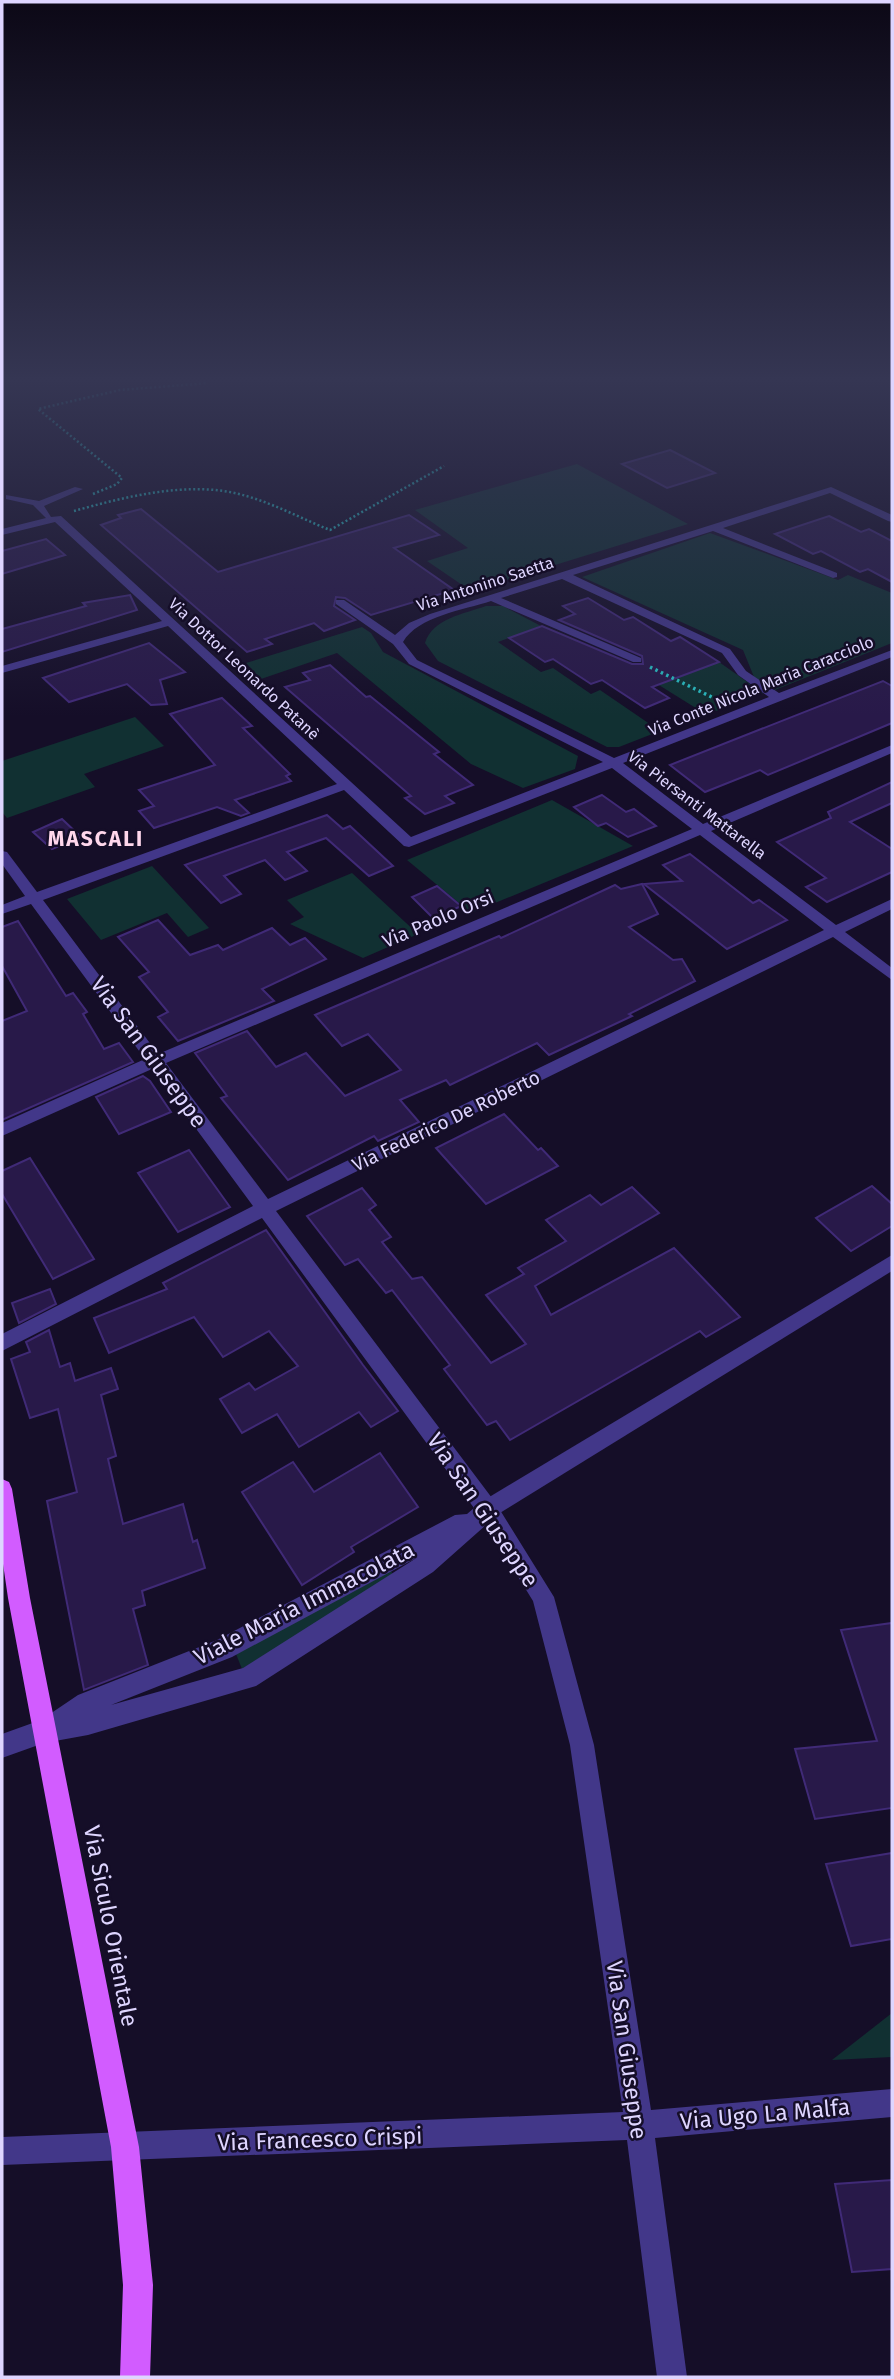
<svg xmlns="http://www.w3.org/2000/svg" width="894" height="2379" font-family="'Fira Sans',sans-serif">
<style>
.green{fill:#113032}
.building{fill:#281949;stroke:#402a77;stroke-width:2}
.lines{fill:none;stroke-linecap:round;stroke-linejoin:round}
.path-far1{stroke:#29babf;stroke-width:2.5;stroke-dasharray:2 2.5;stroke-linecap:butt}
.path{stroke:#29babf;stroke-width:3.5;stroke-dasharray:2.5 3.5;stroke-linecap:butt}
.minor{fill:#423789;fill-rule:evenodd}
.tertiary{fill:#423789;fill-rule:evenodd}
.primary{fill:#d25cff;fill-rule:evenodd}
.labels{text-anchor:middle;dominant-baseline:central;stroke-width:5;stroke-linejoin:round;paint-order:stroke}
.far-street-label{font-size:16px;fill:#ded5ff;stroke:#150e28}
.street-label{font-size:19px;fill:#ded5ff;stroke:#150e28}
.far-district-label{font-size:21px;font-weight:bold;letter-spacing:2px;fill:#ffd7ec;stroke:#150e28}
.near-street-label{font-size:23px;fill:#ded5ff;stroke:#150e28}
</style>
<rect width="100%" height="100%" fill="#150e28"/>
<g class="green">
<path d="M577 464 688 524 471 591 427 561 468 548 415 510Z"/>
<path d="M710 533 838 580 848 575 892 593V643L775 690 754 677 743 650 582 577Z"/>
<path d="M486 606H503L541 626 498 642 541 672 553 668 591 694 600 690 660 731 619 747H607L438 661 425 643C433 618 464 614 486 606Z"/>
<path d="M362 627 371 633 383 652 578 756 575 769 523 788 471 764 337 653 261 679 246 663Z"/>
<path d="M719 662 763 693 716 711 709 706 699 710 646 677 683 675Z"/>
<path d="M135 717 164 746 84 774 95 787 7 818 2 812V761Z"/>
<path d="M552 800 633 846 471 913 407 860Z"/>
<path d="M152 866 209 928 188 937 167 913 101 940 67 899Z"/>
<path d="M352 873 418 934 363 958 290 924 304 917 287 900Z"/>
<path d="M391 1570 393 1576 242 1669 236 1654Z"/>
<path d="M892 2013V2057L832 2060Z"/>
</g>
<g class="building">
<path d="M670 450 715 473 667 488 622 464Z"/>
<path d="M141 509 218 572 409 515 439 535 394 548 454 590 371 615 345 598 336 597 334 606 355 620 324 631 314 623 265 639 272 644 247 652 101 525 121 518 118 515Z"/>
<path d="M829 516 861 532 869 529 892 541V582L868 569 860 572 821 551 813 554 775 534Z"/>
<path d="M46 539 65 555 2 574V551Z"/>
<path d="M130 595 137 610 2 652V629L86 606 83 603Z"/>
<path d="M588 598 624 620 633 617 671 641 680 637 719 662 652 687 669 698 645 708 602 680 591 684 553 659 545 662 509 638 542 626 632 664H643L642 656 559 620 575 614 563 606Z"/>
<path d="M149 643 185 672 160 680 167 704 151 705 127 684 69 702 43 678Z"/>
<path d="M330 665 366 697 370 696 439 752 434 754 473 785 445 796 454 803 425 814 405 798 411 796 285 687 310 680 303 673Z"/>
<path d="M883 681 892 686V723L768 775 760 770 705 792 670 765Z"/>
<path d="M222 698 252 726 243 728 290 774 286 776 291 781 235 800 249 813 241 816 217 807 154 828 139 811 154 806 139 790 215 765 170 714Z"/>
<path d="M892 782V803L850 822 892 849V872L827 902 806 887 826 878 777 842 831 818 828 812Z"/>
<path d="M602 795 626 812 634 809 656 826 628 837 606 823 598 826 574 807Z"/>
<path d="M327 815 343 829 350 826 393 866 369 876 326 838 287 852 307 871 285 880 265 860 224 876 241 894 221 903 185 865Z"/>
<path d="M62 819 81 837 52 849 33 832Z"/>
<path d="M690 854 753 903 759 900 787 920 727 949 644 884 682 881 663 865Z"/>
<path d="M642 884 658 914 629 927 673 960 682 959 695 981 629 1014 632 1016 549 1055 537 1043 450 1085 446 1080 400 1100 419 1122 378 1141 374 1136 288 1180 221 1098 227 1096 195 1053 247 1031 276 1067 306 1053 345 1096 401 1070 368 1034 342 1046 315 1015 499 936 501 938 615 885 621 889Z"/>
<path d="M437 886 461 906 434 919 412 897Z"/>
<path d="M158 920 190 955 218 945 223 950 272 928 290 945 305 938 326 959 262 989 274 1001 178 1041 158 1017 168 1012 139 977 149 972 118 937Z"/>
<path d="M18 921 66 996 73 993 87 1012 83 1014 104 1049 119 1043 133 1062 2 1120V1021L27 1011 2 966V927Z"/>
<path d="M143 1076 150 1081 171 1112 119 1134 96 1097Z"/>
<path d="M504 1114 538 1150 541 1148 558 1166 486 1204 436 1148Z"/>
<path d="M189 1150 230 1207 178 1232 138 1173Z"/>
<path d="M30 1158 94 1259 53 1279 2 1194V1171Z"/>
<path d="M872 1186 892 1204V1226L851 1251 816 1218Z"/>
<path d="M632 1187 659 1213 535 1286 551 1315 674 1248 740 1317 706 1337 700 1331 510 1440 496 1421 487 1425 444 1369 450 1365 392 1290 386 1293 358 1259 345 1265 307 1216 362 1188 376 1205 369 1210 391 1237 382 1242 412 1279 422 1277 491 1363 526 1344 486 1295 524 1274 518 1268 566 1241 546 1220 590 1195 601 1205Z"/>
<path d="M266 1230 363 1365 398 1411 371 1427 359 1412 299 1447 277 1414 242 1433 220 1399 249 1383 255 1390 298 1366 269 1331 223 1357 194 1317 109 1353 94 1318 167 1289 163 1283Z"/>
<path d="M50 1289 56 1304 19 1323 12 1303Z"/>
<path d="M49 1330 60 1367 70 1363 75 1381 111 1368 118 1389 101 1395 116 1456 108 1459 123 1524 183 1504 193 1542 197 1540 205 1568 142 1591 145 1605 133 1609 148 1665 84 1690 47 1501 77 1492 58 1409 30 1418 11 1359 30 1352 26 1342Z"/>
<path d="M380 1453 418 1507 351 1547 354 1552 302 1585 242 1492 293 1462 314 1492Z"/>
<path d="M892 1623V1808L815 1819 795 1749 877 1741 841 1630Z"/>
<path d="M892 1853V1939L851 1946 826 1864Z"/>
<path d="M892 2180V2269L852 2272 835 2184Z"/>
</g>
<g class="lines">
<g class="path-far1">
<path d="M93 494 117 484 122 478 38 409 120 390 208 383"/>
<path d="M74 511C124 497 187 481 239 494 271 502 300 518 330 530L444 466"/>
</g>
<path class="path" d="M650 667 724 703"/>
<path class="minor" d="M75 487 83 489 44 506 51 517 61 516 411 837 603 762 409 664 393 644 336 604V600H344L395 635 409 623 430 614 831 487 892 515V522L888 521 830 493 723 528 837 573V577L833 578 713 531 573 575 730 649 746 671 779 693 892 650V657L623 763 703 824 892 745V753L711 831 836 925 892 899V909L845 932 892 968V980L833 937 276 1211 495 1502 554 1597 594 1745 651 2110 892 2089V2117L655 2138 687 2377H657L627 2140 2 2165V2137L623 2112 570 1745 533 1601 486 1525 433 1572 256 1686 88 1735 44 1743 2 1758V1734L41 1720 78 1695 217 1640 455 1515 467 1514 474 1508 262 1218 2 1351V1334L253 1206 152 1069 2 1136V1123L145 1059 31 904 2 914V905L25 896 2 864V851L7 852 37 892 337 784 168 626 2 673V666L162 621 55 522 2 535V529L46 518 33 505 6 499V495L39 501ZM562 579 722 653 738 675 769 697 614 758 417 660 403 642C418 616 464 610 491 601L633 662H641V658L501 598ZM612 768 692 829 158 1054 43 900 344 790 404 846 409 847ZM700 835 824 930 268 1199 166 1063ZM418 1557 243 1668 111 1705 232 1657Z"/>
<path class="tertiary" d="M892 1255V1271L495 1516 488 1519 481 1516 477 1509 481 1502Z"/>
<path class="primary" d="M2 1479 9 1482 12 1489 30 1598 139 2147 153 2285 150 2377H120L123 2285 111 2147 8 1598 2 1557Z"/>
</g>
<linearGradient id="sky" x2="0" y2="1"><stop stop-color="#0c0816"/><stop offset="0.53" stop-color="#353653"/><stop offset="1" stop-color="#353653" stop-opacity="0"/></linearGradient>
<rect width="894" height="716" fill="url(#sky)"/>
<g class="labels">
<g class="far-street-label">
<text transform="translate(485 584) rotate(-18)">Via Antonino Saetta</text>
<text transform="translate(244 669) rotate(43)">Via Dottor Leonardo Patanè</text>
<text transform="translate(761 686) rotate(-22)">Via Conte Nicola Maria Caracciolo</text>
<text transform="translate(697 805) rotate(37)">Via Piersanti Mattarella</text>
</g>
<g class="street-label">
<text transform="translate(438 919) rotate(-23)">Via Paolo Orsi</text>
<text transform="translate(446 1121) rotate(-26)">Via Federico De Roberto</text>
</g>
<g class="far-district-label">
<text x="96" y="839">MASCALI</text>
</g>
<g class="near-street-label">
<text transform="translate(149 1052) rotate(54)">Via San Giuseppe</text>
<text transform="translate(483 1510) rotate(56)">Via San Giuseppe</text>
<text transform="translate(304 1603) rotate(-27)">Viale Maria Immacolata</text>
<text transform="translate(111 1926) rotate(79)">Via Siculo Orientale</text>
<text transform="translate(627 2050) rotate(82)">Via San Giuseppe</text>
<text transform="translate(765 2114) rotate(-5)">Via Ugo La Malfa</text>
<text transform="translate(320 2139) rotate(-2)">Via Francesco Crispi</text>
</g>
</g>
<rect width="894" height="2379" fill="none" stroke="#ded5ff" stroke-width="7"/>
</svg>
